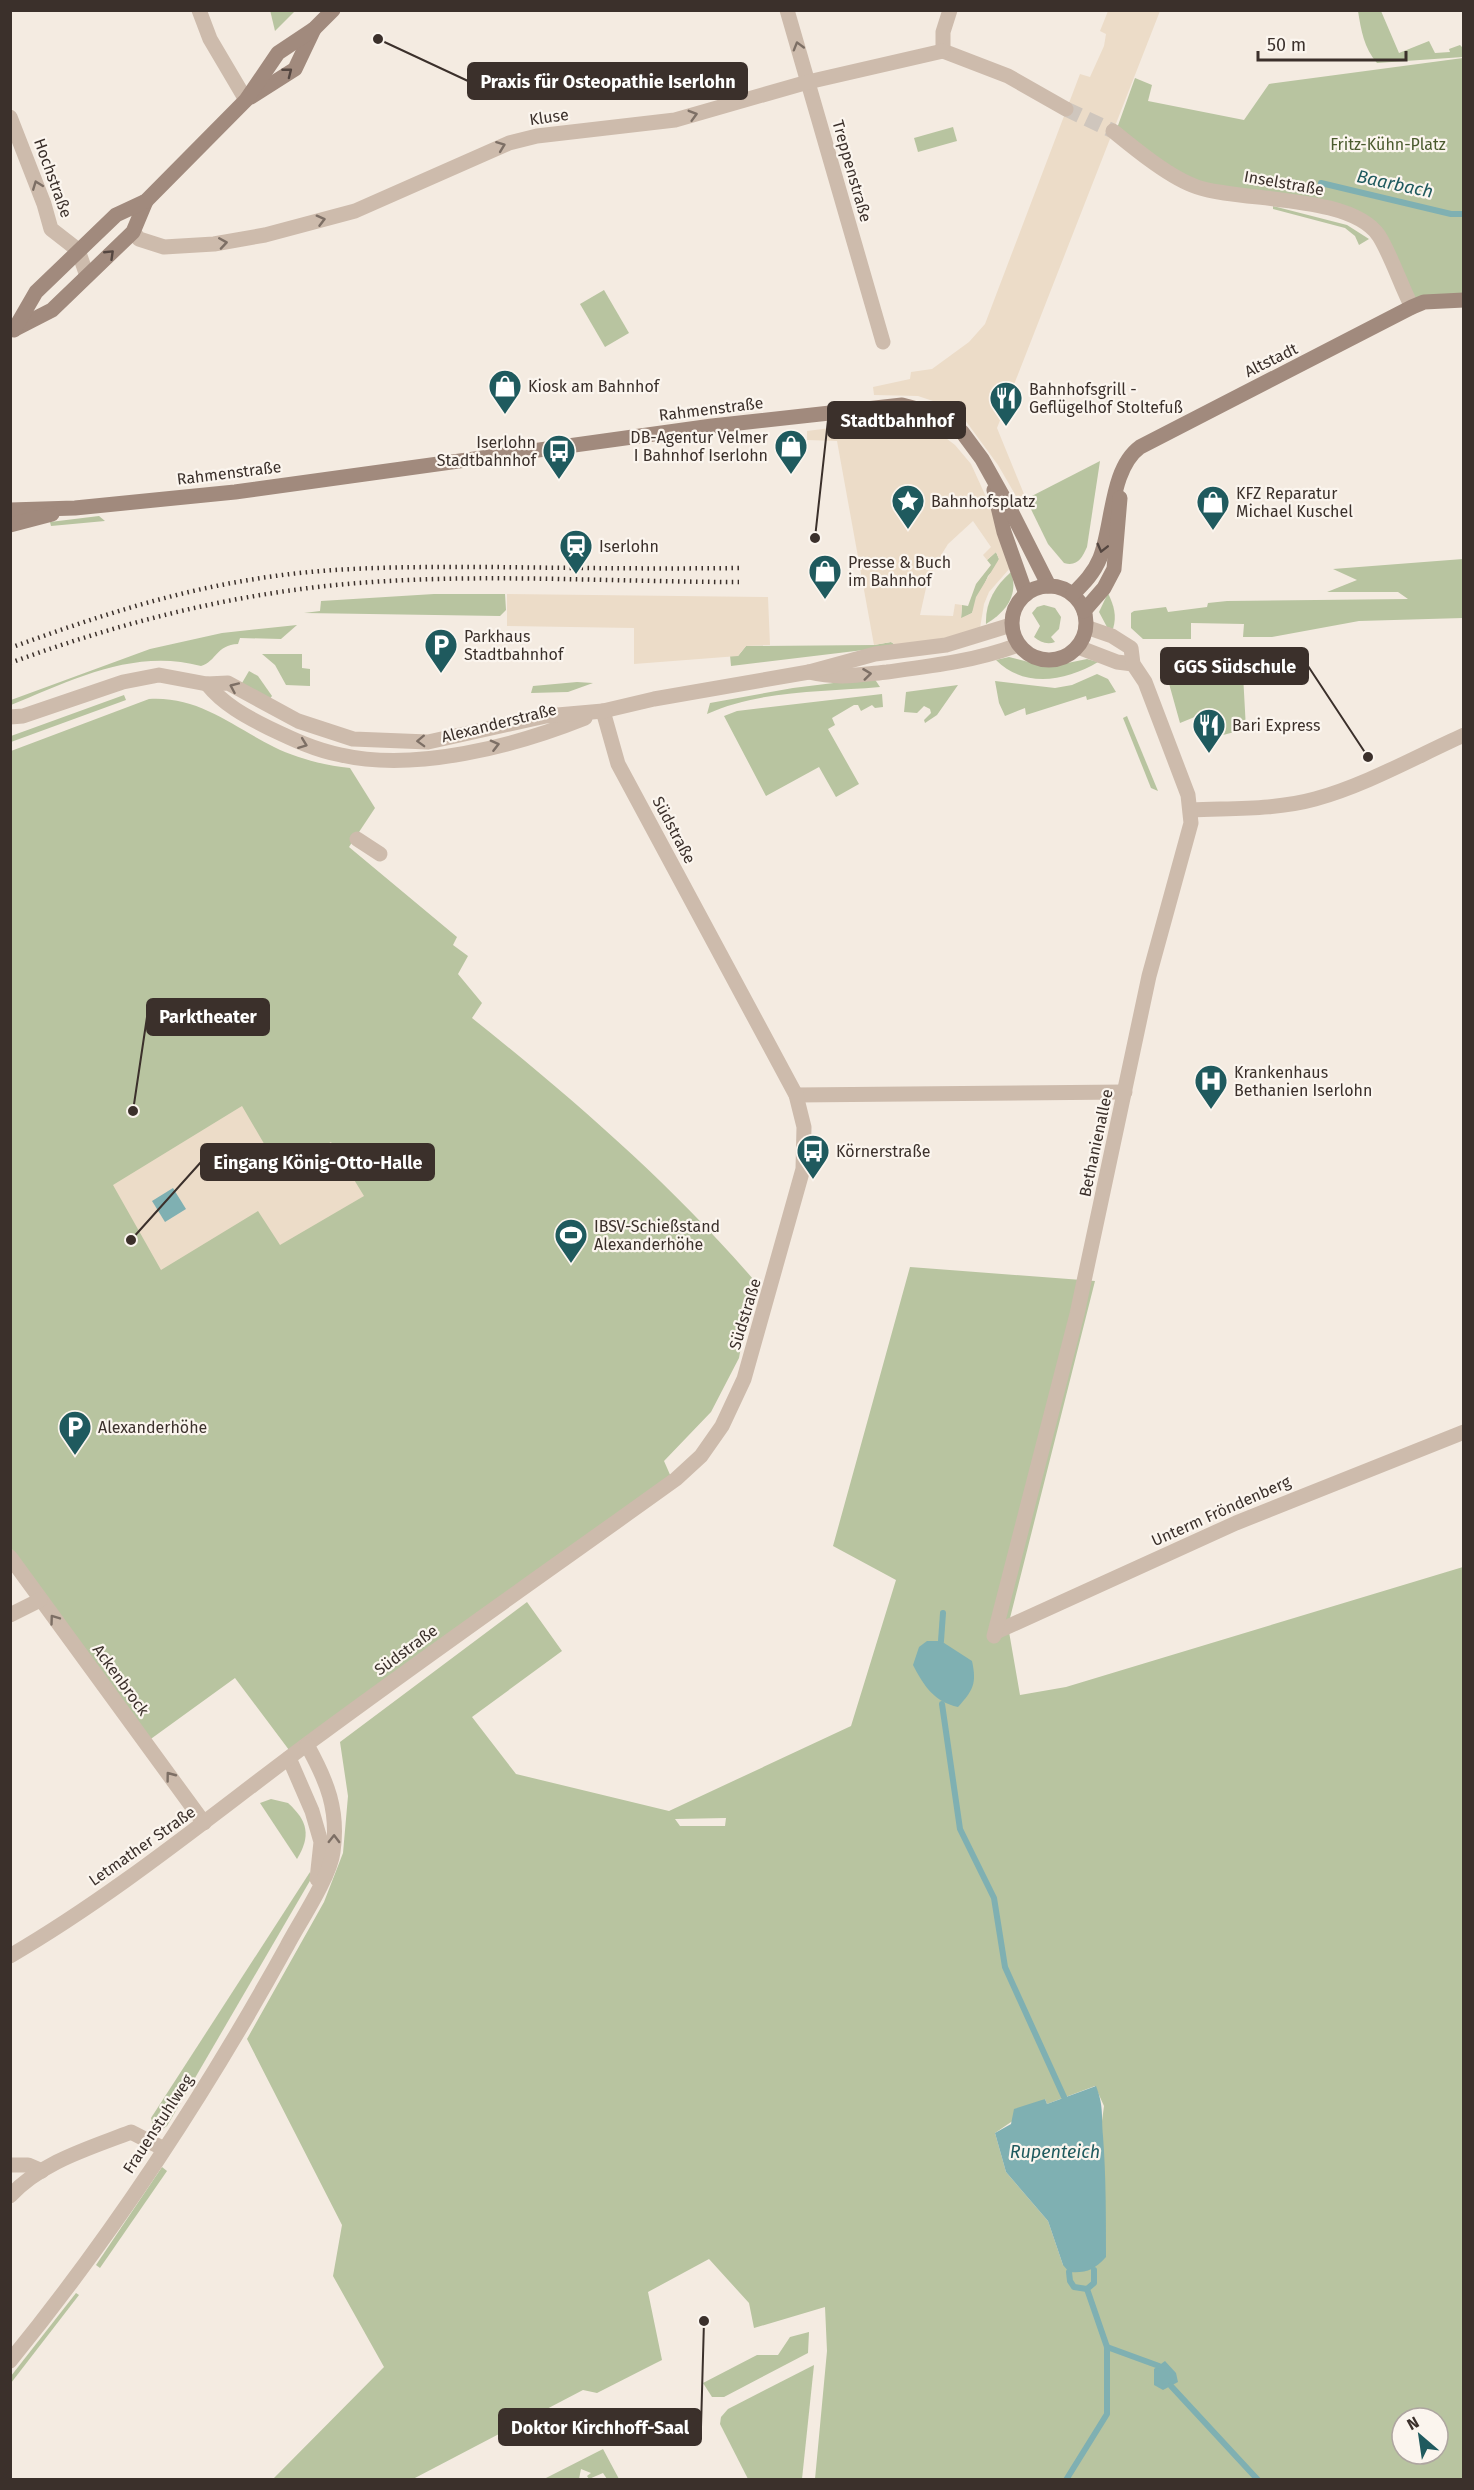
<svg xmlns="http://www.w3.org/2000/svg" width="1474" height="2490" font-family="'Fira Sans',sans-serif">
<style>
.green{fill:#b8c4a0;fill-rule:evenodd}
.plaza{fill:#ecdcc8;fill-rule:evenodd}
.water{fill:#7fb0b2}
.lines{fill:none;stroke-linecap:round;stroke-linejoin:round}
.stream{stroke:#7fb0b2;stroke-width:6}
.minor-tunnel{stroke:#cfc6bd;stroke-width:15;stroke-dasharray:15 8;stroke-linecap:butt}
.minor{stroke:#cdbbac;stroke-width:15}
.tertiary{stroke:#cdbbac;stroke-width:15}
.secondary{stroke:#a18a7d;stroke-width:15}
.rail{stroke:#3b302b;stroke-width:4.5;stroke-dasharray:1.5 4.5;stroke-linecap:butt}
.oneway{stroke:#7d6f65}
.oneway2{stroke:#544640}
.labels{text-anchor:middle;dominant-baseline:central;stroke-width:4.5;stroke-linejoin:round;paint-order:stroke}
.street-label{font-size:16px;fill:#3b302b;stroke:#fbf5ee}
.park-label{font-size:16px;fill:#4a5a2e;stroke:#fbf5ee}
.poi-label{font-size:16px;fill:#3b302b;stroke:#fbf5ee;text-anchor:start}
.water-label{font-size:18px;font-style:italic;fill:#1f5a5e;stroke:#fbf5ee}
.leader{fill:none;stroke:#3b302b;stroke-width:2}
.callout-dot{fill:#3b302b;stroke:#fbf5ee;stroke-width:2}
.callout{fill:#3b302b;stroke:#3b302b;stroke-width:2}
.callout-label{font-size:18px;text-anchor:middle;font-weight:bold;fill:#fff}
</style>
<rect width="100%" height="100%" fill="#f4ebe1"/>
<g class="green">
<path d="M270 10H295V11L275 31Z"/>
<path d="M1358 11H1381L1399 53 1429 41 1435 53 1450 52 1449 49 1460 45 1463 48V57L1377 63C1364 48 1361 30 1358 11Z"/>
<path d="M1463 58V296L1412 299 1361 213 1199 185 1116 131 1135 78 1152 85 1148 101 1244 120 1269 84Z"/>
<path d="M953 127 957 141 918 152 914 138Z"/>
<path d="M1273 206 1347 225 1369 239 1359 245 1355 236 1345 228 1273 209Z"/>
<path d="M604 290 629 333 605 347 580 304Z"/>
<path d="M1100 461 1087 547C1082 558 1077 567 1064 563L1048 544 1026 499Z"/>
<path d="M99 516 105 521 51 526 50 522Z"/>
<path d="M996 552 999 559 997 566 988 576 972 613 961 619 962 605 968 606 976 584 991 565 987 560Z"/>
<path d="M1463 559V618L1359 621 1272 637H1243L1244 624 1191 623V639H1143L1131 628V613L1134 611 1166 607 1168 612 1207 607 1208 603 1227 601 1408 599 1398 592H1327L1357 580 1333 569Z"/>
<path d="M1011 572C1019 595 1006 612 986 624 985 603 995 586 1011 572Z"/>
<path d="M1108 593C1114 606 1117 615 1113 629L1107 627 1099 612Z"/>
<path d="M434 594H505L506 610 500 616 304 613 320 611 321 601Z"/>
<path d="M1044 605 1055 608 1061 617 1059 629 1051 637 1055 642C1047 645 1040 642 1034 637L1040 626 1032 613 1037 607Z"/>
<path d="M297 625 281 639 240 638 238 644C216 645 217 661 201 666 134 648 72 680 11 705V700L150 649 222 633Z"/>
<path d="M891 642 897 646 731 666 730 655 738 656 746 646 874 645Z"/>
<path d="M262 654H302V668L310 669V686L286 685 275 665Z"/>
<path d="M1242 656 1246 729 1223 735 1217 719 1202 714 1180 723 1163 662 1169 658H1177V661L1198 660V657Z"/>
<path d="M1009 657 1048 667 1087 659 1098 662C1066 681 1025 689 996 660Z"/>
<path d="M249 671 258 676 272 696 269 700 242 683Z"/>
<path d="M1097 674 1108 679 1116 692 1087 700 1086 696 1026 715 1025 708 1005 716 999 703 995 681 1055 688 1072 685Z"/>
<path d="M874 678 880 687C823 692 759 690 707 714L710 703 793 688Z"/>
<path d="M577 682 593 683 568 692 531 693 533 686Z"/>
<path d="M958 685 937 715 925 723 924 720 931 713 930 709 924 706 917 713 904 712 906 692Z"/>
<path d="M882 694 883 707 875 708 872 705 861 711 858 705H854L832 718 835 725 828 729 859 784 836 797 819 767 766 796 724 716 737 711Z"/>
<path d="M124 695 126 700 11 742V736Z"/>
<path d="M149 699C199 696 232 726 274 747 296 758 326 766 350 768L375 808 349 847 457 937 453 945 468 956 458 974 482 1003 472 1018C572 1098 669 1182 753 1279L739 1358 711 1412 664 1461 671 1477 292 1754 235 1678 148 1741 11 1548V751Z"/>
<path d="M1127 716 1158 791 1151 788 1123 718Z"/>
<path d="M910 1267 1095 1281 1008 1626 1020 1695 1066 1687 1463 1567V2479H815L827 2351 825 2307 754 2328 749 2303 709 2259 648 2292 662 2360 654 2364 597 2393 583 2390 413 2479H273L384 2367 333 2276 342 2225 247 2039 324 1902 343 1853 348 1796 340 1742 527 1602 562 1651 472 1717 516 1774 669 1811 851 1726 896 1580 833 1546ZM726 1818 725 1826H680L675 1819ZM1095 2086 1104 2106 1102 2121 1063 2265 1048 2221 1006 2172 995 2133 1045 2099 1047 2104ZM1402 2418H1438V2454H1402Z"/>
<path d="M271 1799 288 1803C308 1821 311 1836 297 1859L260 1803Z"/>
<path d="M310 1872 311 1879 167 2126 159 2131 154 2129 151 2118Z"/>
<path d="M162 2167 167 2171 100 2268 96 2265Z"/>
<path d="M76 2293 79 2295 11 2383V2376Z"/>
<path d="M809 2332 808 2353 724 2397H712L703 2383 757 2355H778L790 2337Z"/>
<path d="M814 2365 802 2479H748L720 2424 721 2417 728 2409Z"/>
<path d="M603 2449 619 2479H607L603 2473 589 2479 587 2476 591 2473 581 2469 579 2479H544Z"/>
</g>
<g class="plaza">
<path d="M1108 11H1160L997 428 1026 499 1020 503 998 465 957 409 918 396 874 395 873 387 910 379 911 372 932 369 969 342 985 324 1080 74 1090 77 1104 46 1106 34 1100 31Z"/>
<path d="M891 415 930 426 955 445 971 464 992 510 1010 568 989 592 984 604 980 628 968 634 897 646 891 642 874 645 837 441 807 440V431L861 424 860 417ZM973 521 991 547 983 555 987 560 996 552 999 559 976 597 972 613 961 618 962 605 955 604 953 616 920 615 926 588 935 565 948 544Z"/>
<path d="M507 594 768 597 770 645 746 646 738 656 634 664V628L507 626Z"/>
<path d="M242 1106 280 1171 331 1142 364 1196 280 1245 258 1211 161 1270 113 1185Z"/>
</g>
<g class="water">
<path d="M173 1188 186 1209 165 1222 152 1201Z"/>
<path d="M927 1641H941L972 1661C977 1684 973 1690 958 1707 934 1702 924 1686 913 1665L919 1647Z"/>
<path d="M1096 2086C1104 2107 1101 2114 1103 2136 1106 2176 1106 2216 1106 2257 1094 2270 1087 2273 1069 2272L1063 2265 1048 2221 1006 2172 995 2133 1011 2124 1014 2109 1045 2099 1047 2104Z"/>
<path d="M1165 2361 1176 2373 1178 2382 1163 2390 1154 2385V2369Z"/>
</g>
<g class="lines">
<g class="stream">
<path d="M1321 183 1451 214H1464"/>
<path d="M941 1641 943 1613"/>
<path d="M942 1704 960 1829 994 1898 1005 1967 1064 2097"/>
<path d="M1069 2272 1070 2281 1074 2287 1087 2289"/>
<path d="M1107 2347 1159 2366"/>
<path d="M1171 2386 1258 2480"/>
<path d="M1066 2480 1107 2414V2347L1087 2289 1094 2283V2270"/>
</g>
<path class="minor-tunnel" d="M1066 109 1113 131"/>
<g class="minor">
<path d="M199 10 210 39 246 100"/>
<path d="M787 10 883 342"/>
<path d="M943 51 1008 76 1066 109"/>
<path d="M943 51V32L950 10"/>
<path d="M10 117 44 204 51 229 78 250 87 276"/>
<path d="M1113 131C1135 149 1170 178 1197 187 1241 202 1351 194 1379 236 1391 255 1401 286 1412 307"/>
<path d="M133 232 139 239 164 247 214 244 265 235 355 211 509 143 537 136 675 120 808 82 943 51"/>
<path d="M1078 647 1117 662 1133 664"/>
<path d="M1191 810C1232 808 1275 810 1315 799 1366 785 1415 757 1464 735"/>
<path d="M357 839 380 854"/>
<path d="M796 1095 1125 1092"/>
<path d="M10 1557 204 1823"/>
<path d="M10 1615 40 1600"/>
<path d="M996 1632 1236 1523 1464 1432"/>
<path d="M994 1636 1077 1314 1149 976 1191 823 1188 795 1145 682 1133 664 1131 648 1112 636 1086 627"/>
<path d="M289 1758 312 1811 321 1842 317 1879"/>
<path d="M10 1956C118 1893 214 1813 314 1739 433 1651 555 1566 676 1479L701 1456 722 1426 744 1379 803 1169 804 1127 796 1095 618 764 603 711"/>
<path d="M10 2165H28L42 2171"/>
<path d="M10 2196C41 2162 90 2148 131 2132L164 2149"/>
<path d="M10 2361C115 2232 207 2091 287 1946 299 1923 330 1877 333 1852 339 1810 327 1781 307 1745"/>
</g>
<g class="tertiary">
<path d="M809 672C838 679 858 675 887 672 932 666 975 661 1018 645"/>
<path d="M207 684C223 704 245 716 269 728 292 739 315 750 341 755 416 772 515 746 585 718"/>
<path d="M10 717 23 716 123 682 159 675 207 684 228 683 298 721 353 739 428 742 546 716 603 711 654 699 809 672 875 654 946 645 1011 625"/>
</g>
<g class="secondary">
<path d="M251 97 295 69 314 29"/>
<path d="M15 329 52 310 133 232 146 201"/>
<path d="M14 330 36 292 116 215 146 201 246 100 278 53 314 29 333 10"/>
<path d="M994 490 1004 532 1026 594"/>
<path d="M10 510 75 508 235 492 712 426 902 405 940 415 962 432 982 459 1011 511 1049 586"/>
<path d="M10 525 52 514"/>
<circle cx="1049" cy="623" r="37"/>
<path d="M1073 594C1084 583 1094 573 1100 558 1113 526 1110 469 1140 447L1412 307 1424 302 1464 300"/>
<path d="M1084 611 1104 588 1114 569 1120 498"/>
</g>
<g class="rail">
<path d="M10 648C89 619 171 592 255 579 333 566 411 567 490 567 574 568 657 569 740 568"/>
<path d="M10 663C116 624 224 596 336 585 466 572 607 582 739 582"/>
</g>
</g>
<defs><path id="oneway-chevron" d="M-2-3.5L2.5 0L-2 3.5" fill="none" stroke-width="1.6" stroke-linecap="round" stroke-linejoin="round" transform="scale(1.5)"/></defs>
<g class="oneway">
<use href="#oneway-chevron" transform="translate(798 46) rotate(-106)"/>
<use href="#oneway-chevron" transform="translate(693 115) rotate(-16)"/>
<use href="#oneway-chevron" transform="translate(501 146) rotate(-21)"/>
<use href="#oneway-chevron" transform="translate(37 185) rotate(-111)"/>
<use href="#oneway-chevron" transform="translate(321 220) rotate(-15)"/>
<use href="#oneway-chevron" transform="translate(223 243) rotate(-9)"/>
<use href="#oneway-chevron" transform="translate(867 674) rotate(-7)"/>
<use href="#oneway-chevron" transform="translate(234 687) rotate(-156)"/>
<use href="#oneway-chevron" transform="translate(421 741) rotate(178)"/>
<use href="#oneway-chevron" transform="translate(303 744) rotate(21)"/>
<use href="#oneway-chevron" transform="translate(495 745) rotate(-14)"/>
<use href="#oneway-chevron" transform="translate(54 1619) rotate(-126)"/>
<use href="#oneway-chevron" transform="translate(170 1776) rotate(-127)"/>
<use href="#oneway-chevron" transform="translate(334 1839) rotate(-89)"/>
</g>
<g class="oneway2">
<use href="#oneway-chevron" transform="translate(288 72) rotate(-38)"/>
<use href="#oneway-chevron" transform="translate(110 254) rotate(-44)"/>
<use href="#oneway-chevron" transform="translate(1102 548) rotate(104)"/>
</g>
<defs>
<symbol id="shop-pin" viewBox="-11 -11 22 30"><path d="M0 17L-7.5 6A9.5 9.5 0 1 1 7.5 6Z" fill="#1f5a5e" stroke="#fbf5ee"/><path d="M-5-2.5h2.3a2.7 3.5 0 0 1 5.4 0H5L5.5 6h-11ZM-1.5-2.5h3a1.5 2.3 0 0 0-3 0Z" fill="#fff"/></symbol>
<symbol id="restaurant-pin" viewBox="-11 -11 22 30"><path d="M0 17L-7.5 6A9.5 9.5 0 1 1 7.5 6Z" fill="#1f5a5e" stroke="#fbf5ee"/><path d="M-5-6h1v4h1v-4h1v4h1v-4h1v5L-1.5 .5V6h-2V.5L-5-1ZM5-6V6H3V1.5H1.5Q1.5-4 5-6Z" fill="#fff"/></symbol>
<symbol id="bus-pin" viewBox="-11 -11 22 30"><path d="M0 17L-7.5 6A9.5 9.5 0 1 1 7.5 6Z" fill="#1f5a5e" stroke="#fbf5ee"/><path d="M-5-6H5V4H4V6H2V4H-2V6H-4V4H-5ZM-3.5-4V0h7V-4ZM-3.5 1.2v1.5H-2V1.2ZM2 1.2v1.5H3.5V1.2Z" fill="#fff"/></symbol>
<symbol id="sight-pin" viewBox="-11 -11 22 30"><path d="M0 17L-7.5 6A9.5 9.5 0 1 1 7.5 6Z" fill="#1f5a5e" stroke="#fbf5ee"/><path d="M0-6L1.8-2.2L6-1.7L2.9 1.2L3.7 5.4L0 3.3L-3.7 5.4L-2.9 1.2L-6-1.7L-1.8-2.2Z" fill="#fff"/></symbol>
<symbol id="station-pin" viewBox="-11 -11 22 30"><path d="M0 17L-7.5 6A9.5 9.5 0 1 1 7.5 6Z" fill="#1f5a5e" stroke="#fbf5ee"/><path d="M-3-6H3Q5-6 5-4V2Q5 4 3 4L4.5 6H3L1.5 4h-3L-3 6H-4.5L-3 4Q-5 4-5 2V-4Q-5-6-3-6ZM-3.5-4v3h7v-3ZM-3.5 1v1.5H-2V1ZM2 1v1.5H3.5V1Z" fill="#fff"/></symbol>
<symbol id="parking-pin" viewBox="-11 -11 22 30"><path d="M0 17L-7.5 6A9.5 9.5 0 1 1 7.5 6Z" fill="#1f5a5e" stroke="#fbf5ee"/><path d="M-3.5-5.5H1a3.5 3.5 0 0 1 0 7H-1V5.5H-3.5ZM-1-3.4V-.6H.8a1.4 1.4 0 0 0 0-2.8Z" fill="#fff"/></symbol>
<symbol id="hospital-pin" viewBox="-11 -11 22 30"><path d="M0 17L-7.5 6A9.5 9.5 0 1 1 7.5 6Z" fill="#1f5a5e" stroke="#fbf5ee"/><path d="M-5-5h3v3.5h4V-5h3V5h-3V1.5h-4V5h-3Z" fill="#fff"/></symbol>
<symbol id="stadium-pin" viewBox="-11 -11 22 30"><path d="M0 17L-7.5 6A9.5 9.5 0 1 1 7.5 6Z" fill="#1f5a5e" stroke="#fbf5ee"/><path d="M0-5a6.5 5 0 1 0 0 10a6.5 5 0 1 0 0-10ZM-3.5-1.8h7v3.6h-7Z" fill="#fff"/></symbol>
</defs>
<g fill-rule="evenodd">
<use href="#shop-pin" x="486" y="367" width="38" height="52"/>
<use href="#restaurant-pin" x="987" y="379" width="38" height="52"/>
<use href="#shop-pin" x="772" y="427" width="38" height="52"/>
<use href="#bus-pin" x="540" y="432" width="38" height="52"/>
<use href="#sight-pin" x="889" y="482" width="38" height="52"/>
<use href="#shop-pin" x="1194" y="483" width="38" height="52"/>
<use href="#station-pin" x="557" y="527" width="38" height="52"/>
<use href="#shop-pin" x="806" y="552" width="38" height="52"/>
<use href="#parking-pin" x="422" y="626" width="38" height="52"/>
<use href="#restaurant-pin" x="1190" y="706" width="38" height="52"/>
<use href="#hospital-pin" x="1192" y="1062" width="38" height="52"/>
<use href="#bus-pin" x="794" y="1132" width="38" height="52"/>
<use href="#stadium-pin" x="552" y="1216" width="38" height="52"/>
<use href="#parking-pin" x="56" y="1408" width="38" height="52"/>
</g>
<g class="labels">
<g class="street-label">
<text transform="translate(549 117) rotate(-8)">Kluse</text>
<text transform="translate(852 171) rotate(74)">Treppenstraße</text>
<text transform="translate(53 178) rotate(70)">Hochstraße</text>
<text transform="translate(1284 183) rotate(10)">Inselstraße</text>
<text transform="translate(1271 360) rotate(-26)">Altstadt</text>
<text transform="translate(711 409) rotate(-7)">Rahmenstraße</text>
<text transform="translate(229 473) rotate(-7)">Rahmenstraße</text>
<text transform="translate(499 723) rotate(-14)">Alexanderstraße</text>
<text transform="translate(674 830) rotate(62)">Südstraße</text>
<text transform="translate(1096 1143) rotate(-78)">Bethanienallee</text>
<text transform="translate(745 1314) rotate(-73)">Südstraße</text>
<text transform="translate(1221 1511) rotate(-24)">Unterm Fröndenberg</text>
<text transform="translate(406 1650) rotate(-36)">Südstraße</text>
<text transform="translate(121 1680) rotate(54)">Ackenbrock</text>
<text transform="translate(142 1846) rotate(-35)">Letmather Straße</text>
<text transform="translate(158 2124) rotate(-57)">Frauenstuhlweg</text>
</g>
<g class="park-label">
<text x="1388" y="144">Fritz-Kühn-Platz</text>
</g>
<g class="poi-label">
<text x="528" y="386">Kiosk am Bahnhof</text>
<text x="1029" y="389">Bahnhofsgrill -<tspan x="1029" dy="18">Geflügelhof Stoltefuß</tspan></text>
<text x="768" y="437" text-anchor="end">DB-Agentur Velmer<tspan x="768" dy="18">I Bahnhof Iserlohn</tspan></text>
<text x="536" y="442" text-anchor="end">Iserlohn<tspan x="536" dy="18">Stadtbahnhof</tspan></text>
<text x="1236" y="493">KFZ Reparatur<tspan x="1236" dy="18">Michael Kuschel</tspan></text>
<text x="931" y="501">Bahnhofsplatz</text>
<text x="599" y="546">Iserlohn</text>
<text x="848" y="562">Presse &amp; Buch<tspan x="848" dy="18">im Bahnhof</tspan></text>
<text x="464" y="636">Parkhaus<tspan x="464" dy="18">Stadtbahnhof</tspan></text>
<text x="1232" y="725">Bari Express</text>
<text x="1234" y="1072">Krankenhaus<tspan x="1234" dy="18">Bethanien Iserlohn</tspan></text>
<text x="836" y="1151">Körnerstraße</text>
<text x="594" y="1226">IBSV-Schießstand<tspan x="594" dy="18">Alexanderhöhe</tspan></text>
<text x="98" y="1427">Alexanderhöhe</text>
</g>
<g class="water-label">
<text transform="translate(1395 184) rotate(12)">Baarbach</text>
<text x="1055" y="2152">Rupenteich</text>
</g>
</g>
<path class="leader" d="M378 39L468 81M815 538L828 420M1368 757L1308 666M133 1111L147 1017M131 1240L201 1162M704 2321L701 2427"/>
<g class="callout-dot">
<circle cx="378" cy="39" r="6"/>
<circle cx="815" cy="538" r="6"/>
<circle cx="1368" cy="757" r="6"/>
<circle cx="133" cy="1111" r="6"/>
<circle cx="131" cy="1240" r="6"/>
<circle cx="704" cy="2321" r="6"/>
</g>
<g class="callout">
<rect x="468" y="63" width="279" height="36" rx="6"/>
<rect x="828" y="402" width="137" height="36" rx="6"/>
<rect x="1161" y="648" width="147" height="36" rx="6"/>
<rect x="147" y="999" width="122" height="36" rx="6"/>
<rect x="201" y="1144" width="233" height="36" rx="6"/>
<rect x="499" y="2409" width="202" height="36" rx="6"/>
</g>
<g class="callout-label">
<text x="608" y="88">Praxis für Osteopathie Iserlohn</text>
<text x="897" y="427">Stadtbahnhof</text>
<text x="1235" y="673">GGS Südschule</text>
<text x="208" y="1023">Parktheater</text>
<text x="318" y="1169">Eingang König-Otto-Halle</text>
<text x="600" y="2434">Doktor Kirchhoff-Saal</text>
</g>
<rect width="1474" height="2490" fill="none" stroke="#3b302b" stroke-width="24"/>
<g transform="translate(1420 2436) rotate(331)"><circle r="28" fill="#fbf5ee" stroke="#aea6a0" stroke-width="1.5"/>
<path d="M0-4.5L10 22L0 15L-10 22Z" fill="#1f5a5e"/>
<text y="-9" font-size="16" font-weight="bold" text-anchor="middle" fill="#3b302b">N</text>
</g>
<path d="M1258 51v9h148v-9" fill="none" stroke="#3b302b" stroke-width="3"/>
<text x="1267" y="51" font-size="18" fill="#3b302b" stroke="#fbf5ee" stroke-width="4.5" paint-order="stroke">50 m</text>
</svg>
